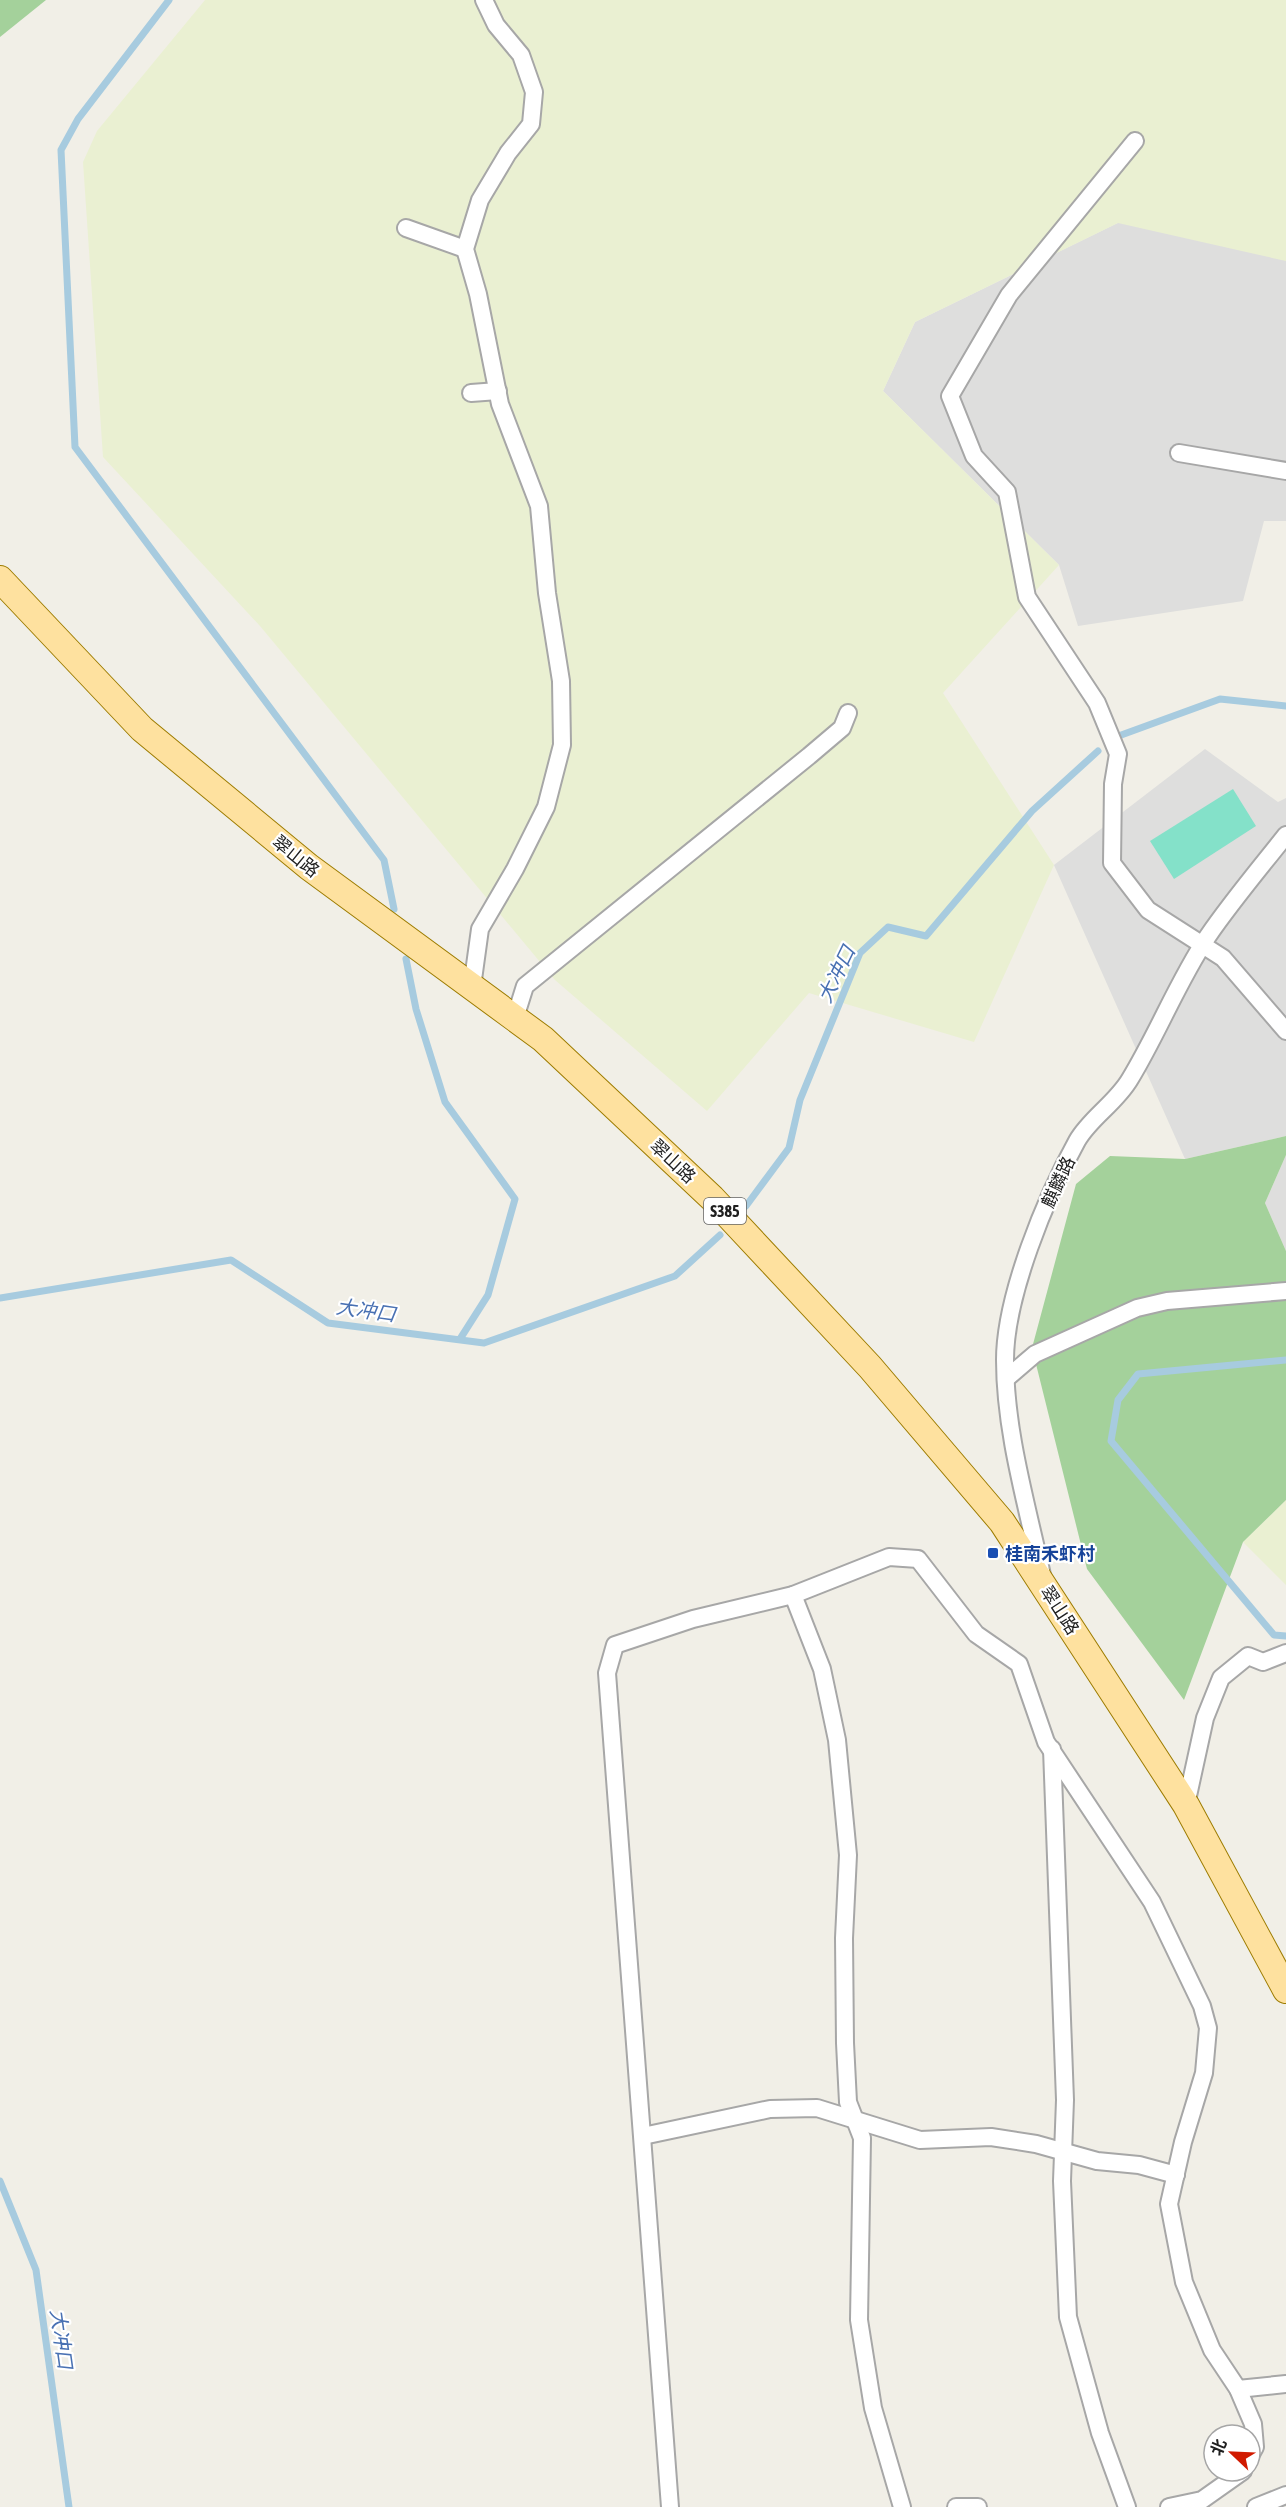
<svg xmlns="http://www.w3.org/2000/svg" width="1286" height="2507" font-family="'Asap Condensed','Noto Sans SC',sans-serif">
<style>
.residential{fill:#dededd}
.farmland{fill:#eaf0d2}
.forest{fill:#a4d19b}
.pitch{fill:#84e1c9}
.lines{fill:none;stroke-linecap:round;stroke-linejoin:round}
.stream{stroke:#a7cbdf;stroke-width:7}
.street-casing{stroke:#a7a7a7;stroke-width:20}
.primary-casing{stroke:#9d7c00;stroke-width:28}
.street{stroke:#fff;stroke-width:16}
.primary{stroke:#fee19f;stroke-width:26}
.transit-dot{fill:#1a4fb4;stroke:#fff;stroke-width:2}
.labels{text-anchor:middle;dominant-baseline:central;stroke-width:4.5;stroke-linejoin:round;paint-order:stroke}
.shield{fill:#fff;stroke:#636363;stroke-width:1.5}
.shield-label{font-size:16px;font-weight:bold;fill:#202020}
.street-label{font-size:18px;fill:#202020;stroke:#fff}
.transit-label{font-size:18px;font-weight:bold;fill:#164399;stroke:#fff;text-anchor:start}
.water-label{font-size:20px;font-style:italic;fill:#4971b3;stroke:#fff}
</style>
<rect width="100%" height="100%" fill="#f1efe7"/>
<g class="residential">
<path d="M1134 215 1286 259V521H1264L1243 601 1078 626 1059 565 883 391 915 322Z"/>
<path d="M1205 749 1278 802 1286 798V1136L1185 1159 1054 865Z"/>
<path d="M1286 1155V1251L1265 1203Z"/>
</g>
<g class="farmland">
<path d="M205 0H1286V261L1118 223 915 322 883 391 1059 565 943 693 1054 865 974 1042 809 993 707 1111 555 980 260 626 103 457 83 162 97 131Z"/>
<path d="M1286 1500V1585L1243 1542Z"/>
</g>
<g class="forest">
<path d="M0 0H46L0 37Z"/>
<path d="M1286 1136V1155L1265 1203 1286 1251V1500L1243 1542 1184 1700 1087 1569 1032 1348 1076 1184 1110 1156 1185 1159Z"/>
</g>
<path class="pitch" d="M1233 789 1256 826 1174 879 1150 841Z"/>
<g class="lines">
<g class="stream">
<path d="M169 0 78 119 61 150 75 447 384 860 394 909"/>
<path d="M1113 738 1220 699 1286 706"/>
<path d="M406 959 416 1009 445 1102 515 1199 488 1295 460 1339"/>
<path d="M746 1206 789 1148 800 1100 860 953 888 927 926 936 1032 811 1098 751"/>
<path d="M0 1298 231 1260 328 1323 484 1343 675 1276 720 1235"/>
<path d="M1286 1360 1138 1374 1118 1400 1111 1441 1274 1635 1286 1636"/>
<path d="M0 2181 36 2270 69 2507"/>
</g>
<defs>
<g id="street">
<path d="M1135 141 1009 295 950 396 974 456 1007 492 1027 597 1097 703 1118 754 1113 784 1112 863 1148 910 1223 958 1286 1031"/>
<path d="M406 228 465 249"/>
<path d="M471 393 498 391"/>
<path d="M1179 453 1286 471"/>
<path d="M472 987 480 929 515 869 546 807 562 745 561 681 547 593 539 506 500 404 478 294 465 249 480 200 508 153 531 124 534 92 521 55 496 25 484 0"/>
<path d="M515 1018 525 986 809 756 842 728 848 713"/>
<path d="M1007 1378 1035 1354 1137 1308 1167 1301 1286 1291"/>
<path d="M1042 1575C1027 1505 1005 1432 1005 1360 1005 1296 1046 1197 1077 1141 1090 1118 1116 1103 1130 1079 1158 1033 1178 981 1208 936 1232 901 1260 868 1286 835"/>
<path d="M793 1595 822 1669 837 1740 848 1855 844 1938 845 2043 848 2102 862 2138 859 2320 873 2408 902 2507"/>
<path d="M1052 1749 1065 2100 1062 2181 1068 2317 1100 2433 1127 2507"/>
<path d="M1186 1805 1205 1718 1221 1678 1248 1656 1263 1662 1286 1653"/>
<path d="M643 2136 770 2109 817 2108 920 2140 991 2137 1036 2144 1097 2161 1139 2165 1176 2175"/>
<path d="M1238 2389 1286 2384"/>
<path d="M670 2507 607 1673 615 1645 693 1619 793 1595 889 1557 918 1559 976 1634 1019 1664 1046 1742 1152 1902 1202 2006 1208 2028 1204 2073 1183 2142 1169 2204 1184 2282 1212 2350 1238 2389 1253 2424 1255 2447 1250 2456"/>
<path d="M956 2507H978"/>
<path d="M1169 2507 1202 2500 1243 2471"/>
<path d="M1256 2507 1286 2495"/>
</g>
<path id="primary" d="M0 579 142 729 309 867 543 1039 712 1198 870 1367 1002 1522 1186 1805 1286 1990"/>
</defs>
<use href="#street" class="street-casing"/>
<use href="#primary" class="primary-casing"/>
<use href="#street" class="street"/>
<use href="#primary" class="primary"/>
</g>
<rect class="transit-dot" x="987" y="1547" width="12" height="12" rx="3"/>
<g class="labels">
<rect class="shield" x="704" y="1198" width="42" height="26" rx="4.5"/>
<g class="shield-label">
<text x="725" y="1211">S385</text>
</g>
<g class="street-label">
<text transform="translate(296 856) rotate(39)">翠山路</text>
<text transform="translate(673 1161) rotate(43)">翠山路</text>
<text transform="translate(1058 1182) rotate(-65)">麒麟路</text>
<text transform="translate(1060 1610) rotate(57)">翠山路</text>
</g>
<g class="transit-label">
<text x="1005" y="1553">桂南禾虾村</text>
</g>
<g class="water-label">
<text transform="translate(836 974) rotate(-64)">大冲口</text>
<text transform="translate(366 1310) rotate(8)">大冲口</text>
<text transform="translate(62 2339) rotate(82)">大冲口</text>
</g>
</g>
<g transform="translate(1232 2453) rotate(293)"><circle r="28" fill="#ffffff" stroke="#a6a6a6" stroke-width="1.5"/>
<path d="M0-4.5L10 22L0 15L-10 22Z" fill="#d11a00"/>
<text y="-9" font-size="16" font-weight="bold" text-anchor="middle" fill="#202020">北</text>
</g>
</svg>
